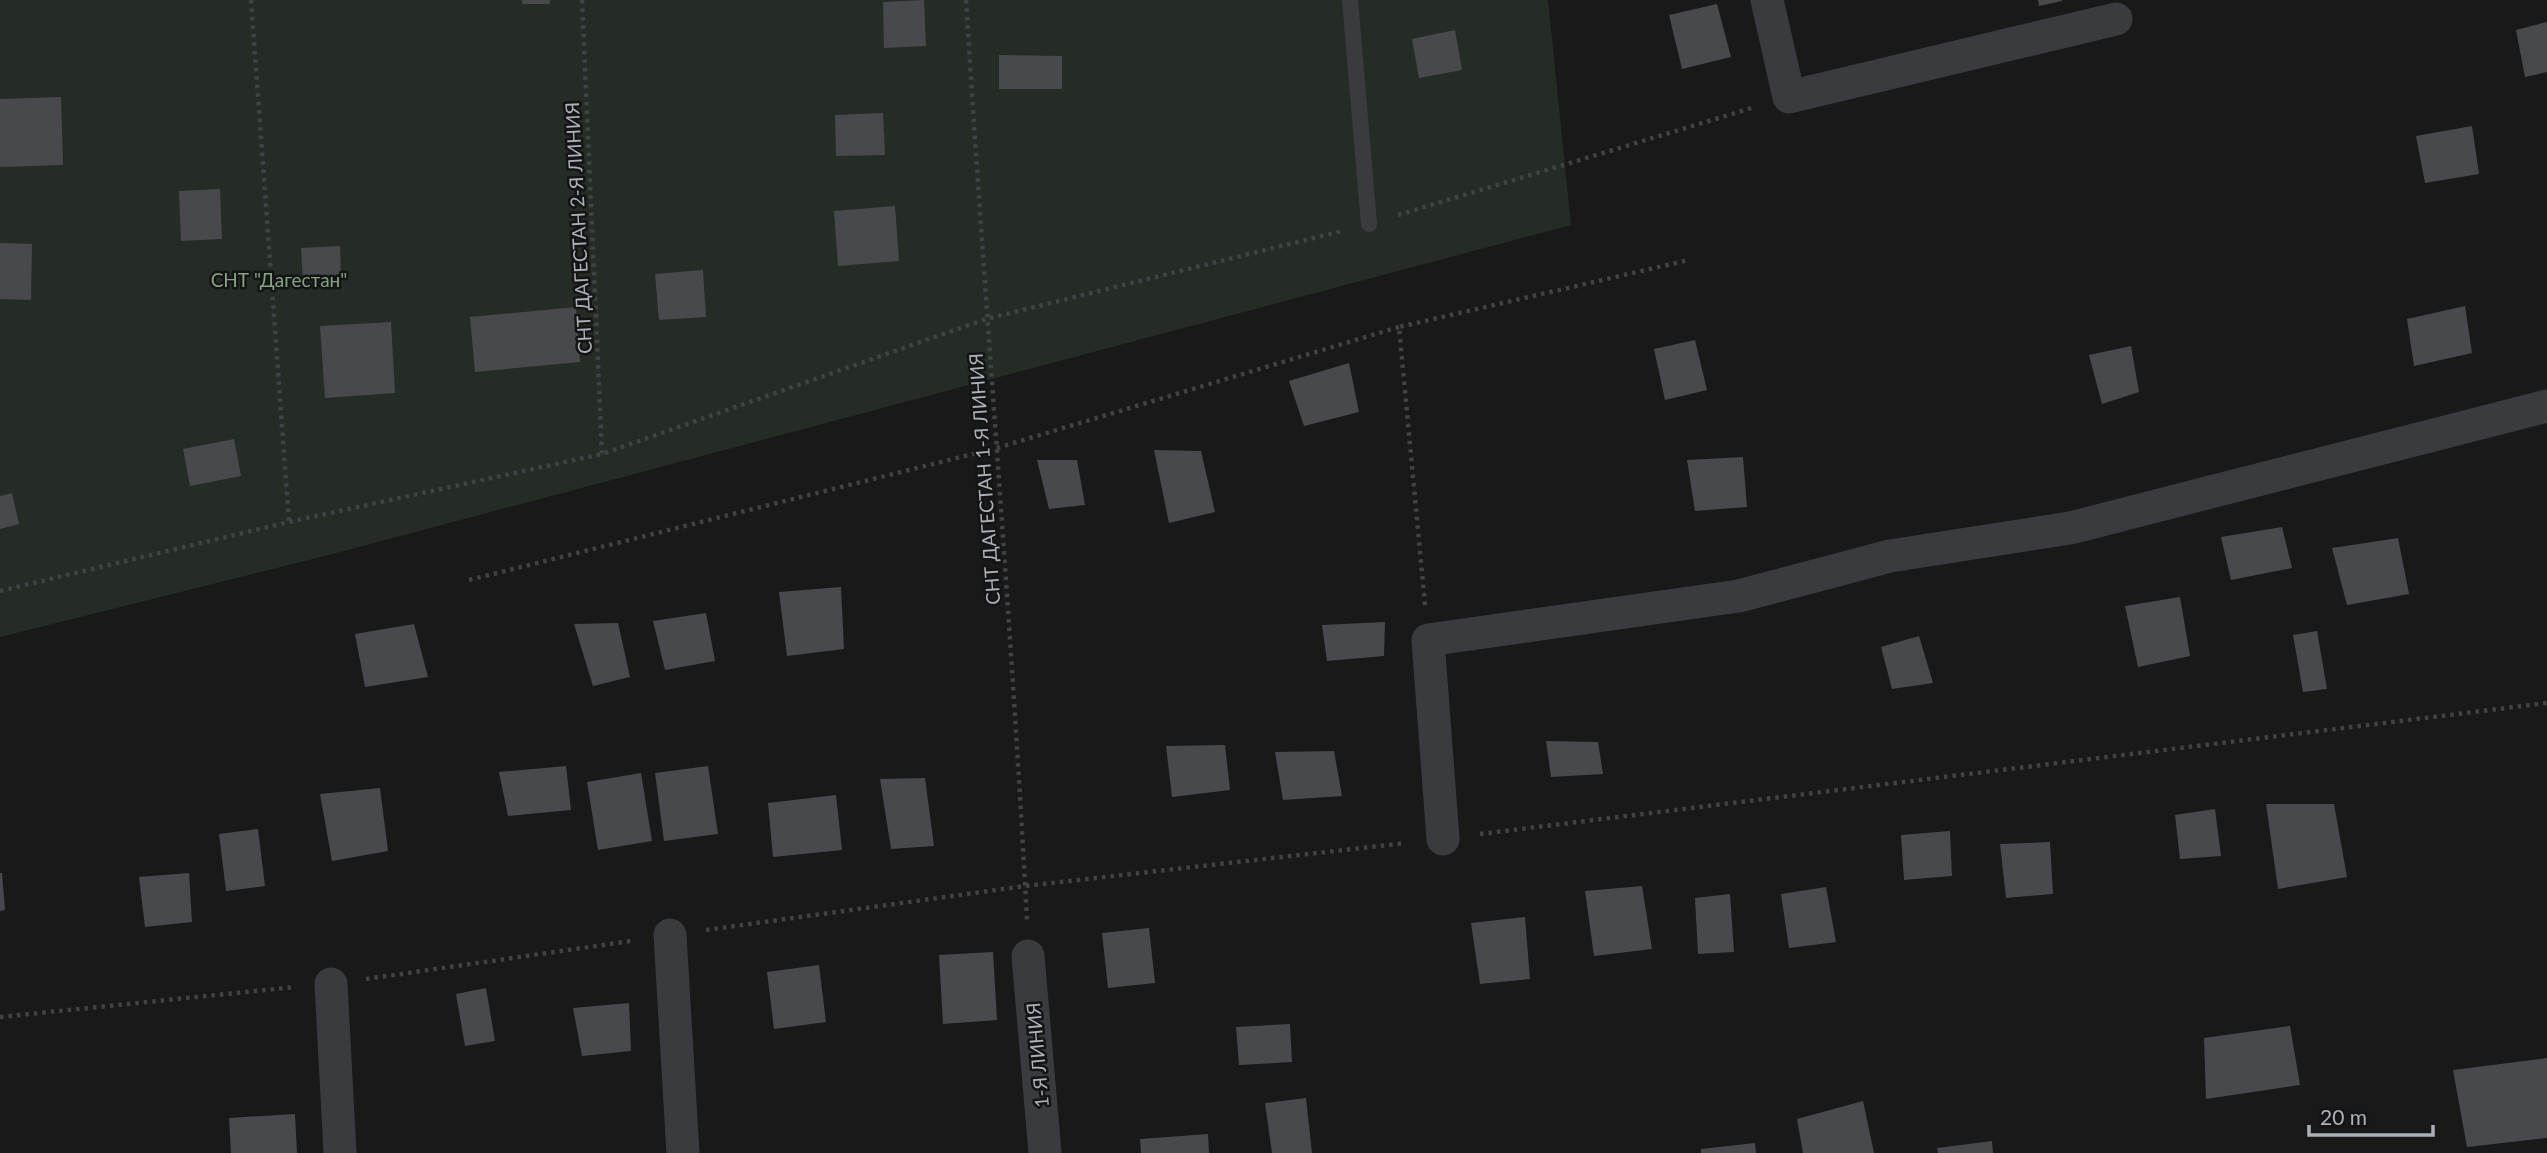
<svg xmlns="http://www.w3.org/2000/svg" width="2547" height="1153" font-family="Lato,sans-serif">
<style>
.green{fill:#252c26}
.building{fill:#48494d}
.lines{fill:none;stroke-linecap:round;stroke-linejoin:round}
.path{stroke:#404246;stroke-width:4.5;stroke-dasharray:3.5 5;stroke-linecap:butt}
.service{stroke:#3a3b3f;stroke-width:16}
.minor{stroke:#3a3b3f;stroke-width:33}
.labels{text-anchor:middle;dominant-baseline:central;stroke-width:5;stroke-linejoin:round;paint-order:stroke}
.street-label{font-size:19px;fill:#acb1b9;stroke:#141415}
.park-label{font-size:19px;fill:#85a286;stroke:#141415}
</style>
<rect width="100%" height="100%" fill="#19191a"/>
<path class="green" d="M0 0H1548L1571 225 325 556 0 637Z"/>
<g class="building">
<rect x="522" y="0" width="28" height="4"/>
<path d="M924 0 926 46 884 48 883 2Z"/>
<path d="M2038 0H2062V1L2039 6Z"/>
<path d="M1717 4 1731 57 1682 69 1669 15Z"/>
<path d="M2547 22V72L2525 77 2516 30Z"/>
<path d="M1455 30 1462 70 1419 78 1412 39Z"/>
<path d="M999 55 1062 56V89H999Z"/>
<path d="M61 97 63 165 0 167V99Z"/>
<path d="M883 113 885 155 836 156 835 115Z"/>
<path d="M2472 126 2479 174 2425 183 2416 136Z"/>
<path d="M220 189 222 239 181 241 179 191Z"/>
<path d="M895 206 899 261 838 266 834 211Z"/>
<path d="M0 243 32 244 31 300 0 299Z"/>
<path d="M340 246 341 280 303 281 301 248Z"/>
<path d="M703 270 706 317 659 320 655 274Z"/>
<path d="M2465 306 2472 353 2414 366 2407 319Z"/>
<path d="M576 307 580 362 475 372 470 317Z"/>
<path d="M391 322 395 393 325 398 320 326Z"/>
<path d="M1695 340 1707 390 1665 400 1654 349Z"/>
<path d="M2131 346 2139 392 2102 404 2089 355Z"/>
<path d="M1349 363 1359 412 1304 426 1289 381Z"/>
<path d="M234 439 241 476 190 486 183 449Z"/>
<path d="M1154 450 1201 451 1215 512 1169 523Z"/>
<path d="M1743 457 1747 507 1695 511 1687 460Z"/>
<path d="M1037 460H1077L1085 505 1049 509Z"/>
<path d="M12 493 19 524 0 529V496Z"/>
<path d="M2282 527 2292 568 2231 580 2221 537Z"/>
<path d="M2398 538 2409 594 2347 605 2332 548Z"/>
<path d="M841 587 844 649 787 656 779 592Z"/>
<path d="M2180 597 2190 656 2138 667 2125 606Z"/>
<path d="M706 613 715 661 665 670 653 621Z"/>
<path d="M1385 622 1384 656 1327 661 1322 625Z"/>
<path d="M618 623 630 677 593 686 574 624Z"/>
<path d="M414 624 428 677 365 687 355 634Z"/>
<path d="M2317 631 2327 689 2303 692 2293 635Z"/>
<path d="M1919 636 1933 683 1892 689 1881 647Z"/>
<path d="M1546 741 1598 742 1603 774 1551 777Z"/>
<path d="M1225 745 1230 790 1172 797 1166 746Z"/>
<path d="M1334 751 1342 796 1283 800 1275 752Z"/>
<path d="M566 766 571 810 508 816 499 772Z"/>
<path d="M708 766 718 834 664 841 655 773Z"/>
<path d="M641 773 652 841 598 850 587 782Z"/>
<path d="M925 778 934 846 891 849 880 779Z"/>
<path d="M380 788 388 851 332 861 320 794Z"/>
<path d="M836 795 842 850 773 857 768 803Z"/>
<path d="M2266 804H2334L2347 877 2278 889Z"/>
<path d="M2215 809 2221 856 2180 859 2175 815Z"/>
<path d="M258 829 265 886 226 891 219 834Z"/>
<path d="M1950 831 1952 876 1904 880 1901 835Z"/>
<path d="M2050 842 2053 894 2006 898 2000 844Z"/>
<path d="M0 873H2L5 910 0 911Z"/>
<path d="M189 873 192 922 145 927 139 877Z"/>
<path d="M1642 886 1652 949 1594 956 1585 891Z"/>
<path d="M1826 887 1836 942 1789 948 1781 894Z"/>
<path d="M1730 894 1734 952 1698 954 1695 898Z"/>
<path d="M1525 917 1530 979 1480 984 1471 923Z"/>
<path d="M1149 928 1155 983 1108 988 1102 933Z"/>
<path d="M993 952 997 1020 943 1024 939 955Z"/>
<path d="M819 965 826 1022 774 1029 767 972Z"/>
<path d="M486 988 495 1041 465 1046 456 994Z"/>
<path d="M629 1003 631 1051 582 1056 573 1008Z"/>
<path d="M1290 1024 1292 1062 1239 1065 1236 1027Z"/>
<path d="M2290 1026 2300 1085 2206 1099 2204 1038Z"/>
<path d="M2547 1058V1138L2467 1147 2453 1070Z"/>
<path d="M1306 1098 1312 1153H1272L1265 1103Z"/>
<path d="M1863 1101 1874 1153H1803L1797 1119Z"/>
<path d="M295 1114 297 1153H231L229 1118Z"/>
<path d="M1208 1134 1209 1153H1141L1140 1139Z"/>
<path d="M1992 1141 1993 1153H1938L1937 1148Z"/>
<path d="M1755 1143 1756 1153H1701V1149Z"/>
</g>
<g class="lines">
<g class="path">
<path d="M251 0 289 522"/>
<path d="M582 0 602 454"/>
<path d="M966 0C985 307 1011 614 1027 921"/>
<path d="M1398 215 1755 107"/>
<path d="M469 580 997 448 1399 327"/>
<path d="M0 591 289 522 602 454 986 319 1342 231"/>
<path d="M1425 605 1399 327 1689 260"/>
<path d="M1480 834 2547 703"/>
<path d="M706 930 1025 886 1406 843"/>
<path d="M366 979 631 941"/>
<path d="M0 1017 295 987"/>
</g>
<path class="service" d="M1350 0 1369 224"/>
<g class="minor">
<path d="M1767 0 1789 97 2116 19"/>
<path d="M1443 839 1428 640 1739 596 1890 556 2070 528 2547 406"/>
<path d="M670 935 683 1153"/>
<path d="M1028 956 1045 1153"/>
<path d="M331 984 340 1153"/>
</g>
</g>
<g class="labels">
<g class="street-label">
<text transform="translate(578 228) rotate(-93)">СНТ ДАГЕСТАН 2-Я ЛИНИЯ</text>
<text transform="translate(984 479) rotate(-94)">СНТ ДАГЕСТАН 1-Я ЛИНИЯ</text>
<text transform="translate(1037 1055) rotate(-95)">1-Я ЛИНИЯ</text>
</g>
<g class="park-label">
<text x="279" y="279">СНТ "Дагестан"</text>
</g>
</g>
<path d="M2309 1125v10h124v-10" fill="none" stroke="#acb1b9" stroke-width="3.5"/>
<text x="2320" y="1125" font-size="21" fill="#acb1b9" stroke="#141415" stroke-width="5" paint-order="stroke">20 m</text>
</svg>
